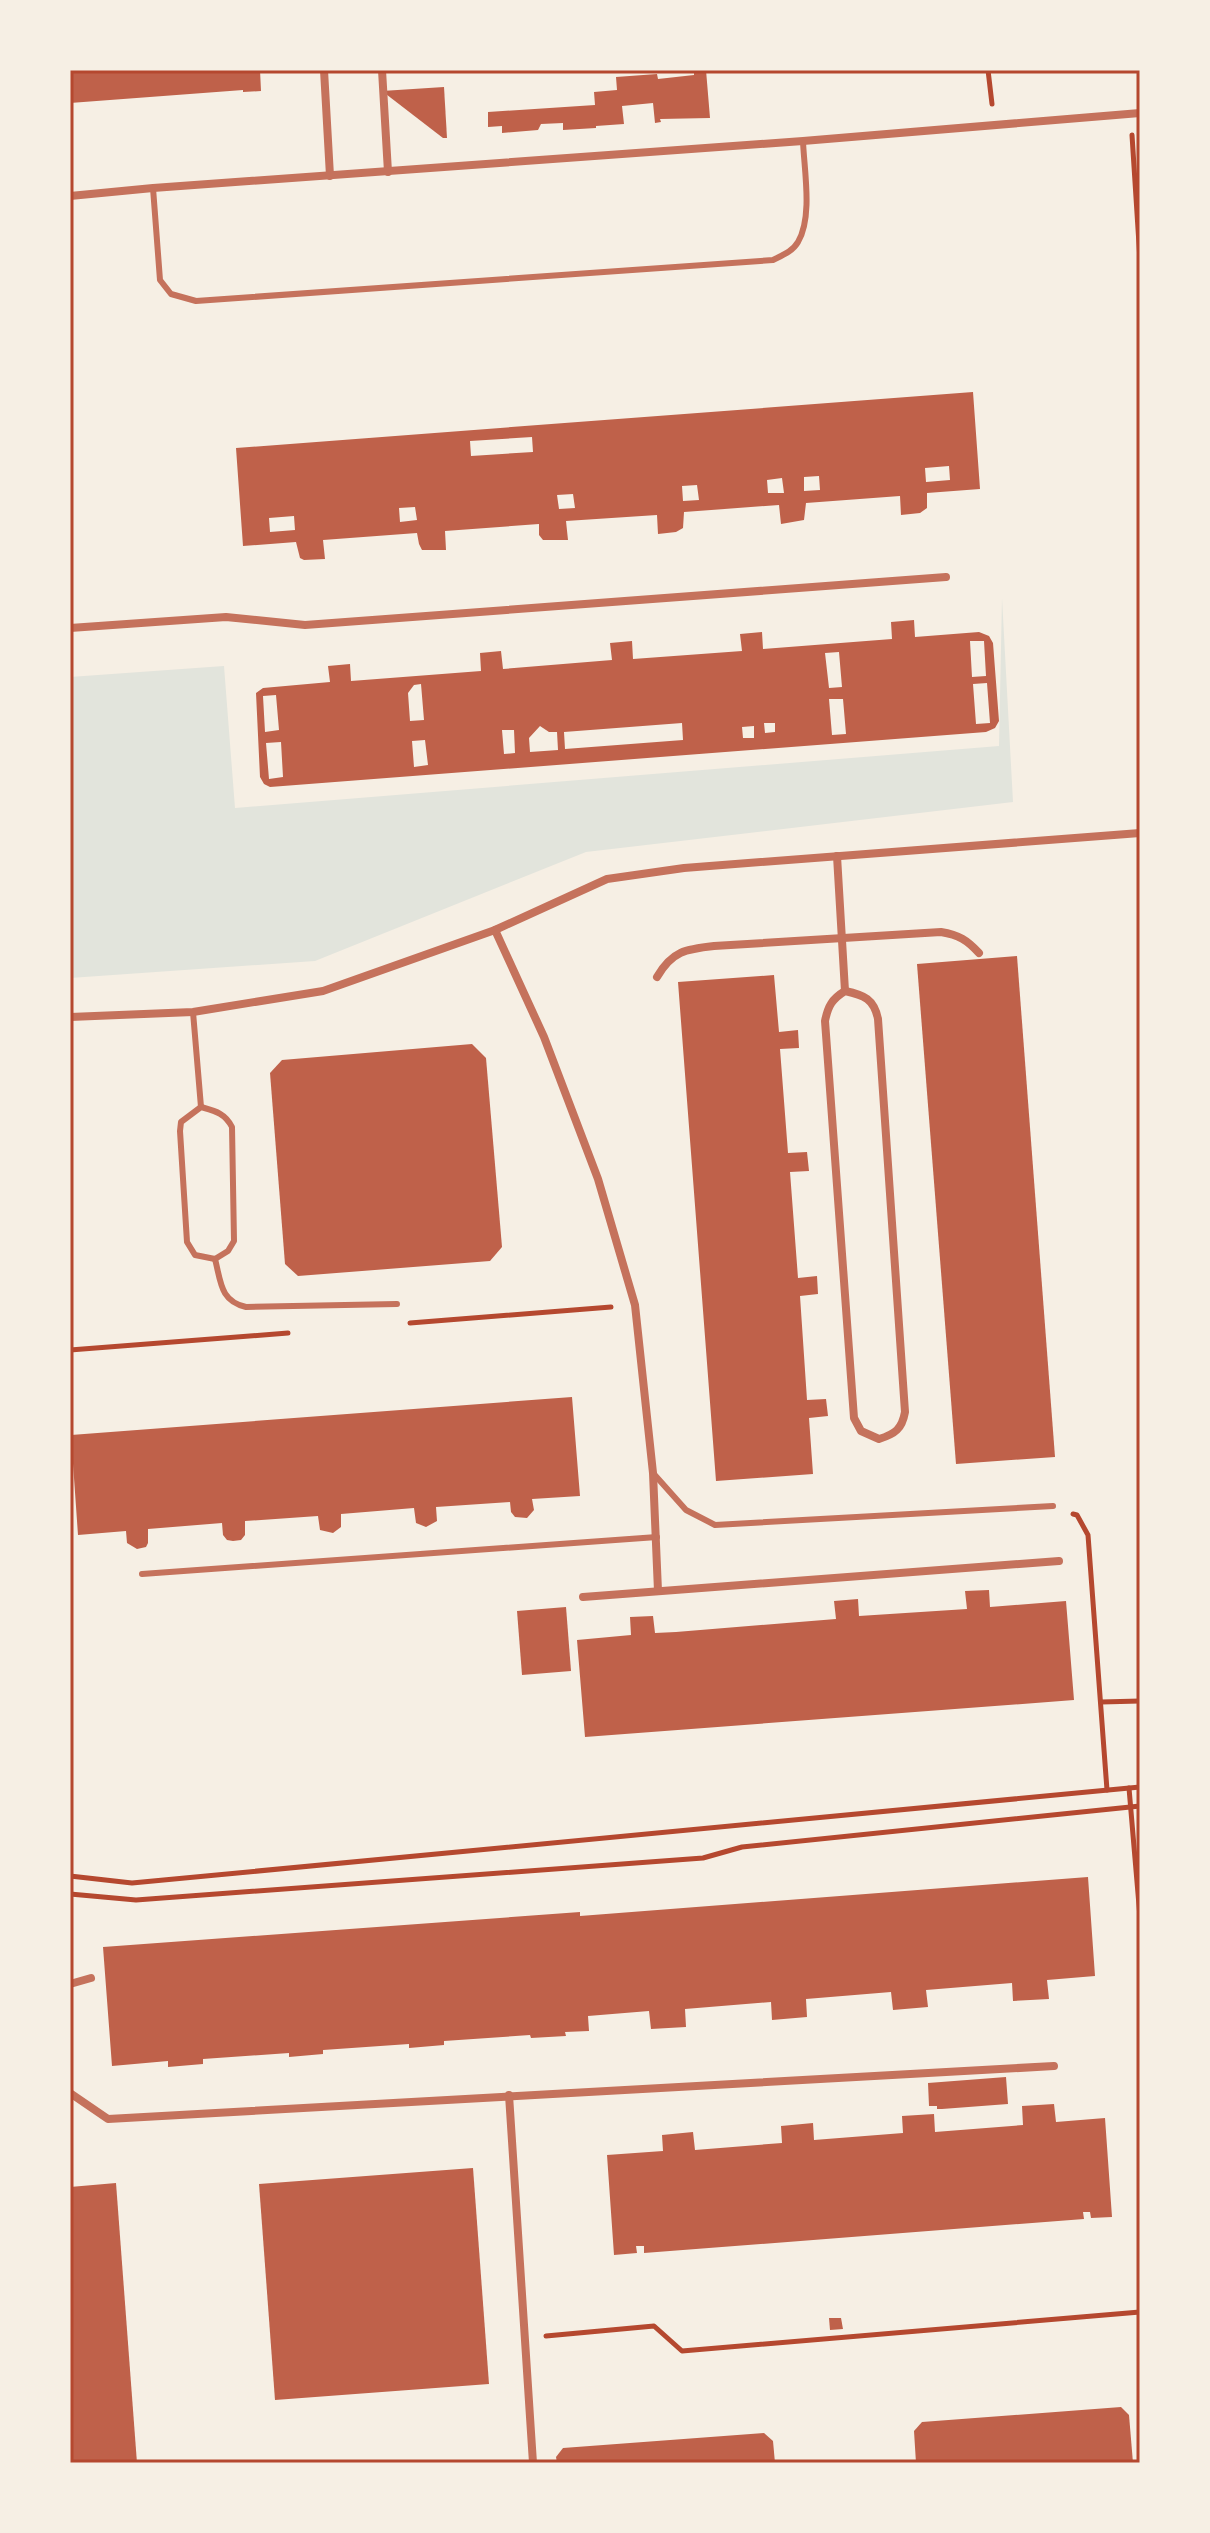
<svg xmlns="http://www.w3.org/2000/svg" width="1210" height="2533" font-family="'Public Sans',sans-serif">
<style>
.green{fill:#e2e4dc}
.building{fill:#bf614a;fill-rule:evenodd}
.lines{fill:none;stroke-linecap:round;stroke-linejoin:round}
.path{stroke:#b5482f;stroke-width:5}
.service{stroke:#c5725c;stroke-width:6}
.minor{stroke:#c5725c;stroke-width:8}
.neatline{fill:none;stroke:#b5482f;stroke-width:3}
</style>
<rect width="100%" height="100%" fill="#f6efe4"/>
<path class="green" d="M1002 598 1013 802 586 852 315 961 70 978V677L224 666 235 808 999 746Z"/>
<g class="building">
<path d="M70 70H260L261 91 243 92V90L70 103Z"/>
<path d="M706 70 710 118 660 119 661 122 655 123 653 103 622 106 624 124 596 126V128L563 130V123L541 124 538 130 502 133V126L488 127V112L595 105 594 92 617 90 616 77 657 74 658 79 694 75V71Z"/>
<path d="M444 87 447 138H443L382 91Z"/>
<path d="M973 392 980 489 927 493V508L920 513 901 515 900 496 806 503 804 520 781 524 779 505 684 512 683 528 676 532 658 534 657 515 566 521 568 540H543L539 535V524L445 531 446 550H422L419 544 417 533 323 540 325 559 304 560 300 558 296 542 243 546 236 448ZM532 437 533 452 471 456 470 441ZM949 466 950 480 926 482 925 468ZM819 476 820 490 804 491V477ZM782 478 784 493H768L767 480ZM697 485 699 500 683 501 682 486ZM573 494 575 508 559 509 557 495ZM415 507 417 520 400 522 399 508ZM294 516 295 530 270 532 269 518Z"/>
<path d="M914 620 915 637 979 632 989 636 993 643 999 721 995 728 986 732 270 787 264 784 260 777 256 693 263 688 330 682 328 666 350 664 351 681 481 671 480 653 501 651 503 669 612 660 610 643 632 641 633 659 742 651 740 634 762 632 763 649 892 639 891 622ZM970 641H984L986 676 972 677ZM839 652 842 687 829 688 825 653ZM987 683 990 723 976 724 973 684ZM421 684 424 720 410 721 408 693 414 685ZM276 695 279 730 265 732 263 696ZM829 699H843L846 734 832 735ZM682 723 683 740 565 749 564 732ZM764 723H775V732L765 733ZM540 726 549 732H557L558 750 530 752 529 738ZM754 726V738H743L742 727ZM502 730H514L515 753 504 754ZM425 740 428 765 414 767 412 741ZM281 742 283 777 269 779 266 743Z"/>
<path d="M1017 956 1055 1457 956 1464 917 964Z"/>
<path d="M774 975 779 1032 798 1030 799 1048 780 1049 788 1153 807 1152 809 1171 790 1172 798 1278 817 1276 818 1294 800 1296 807 1400 826 1399 828 1416 809 1418 813 1474 716 1481 678 982Z"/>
<path d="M472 1044 486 1058 502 1247 490 1261 298 1276 285 1264 270 1073 282 1060Z"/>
<path d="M572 1397 580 1496 532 1499 534 1510 527 1518 515 1517 511 1512 510 1502 436 1507 437 1521 426 1527 416 1523 414 1508 341 1514V1527L333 1533 320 1530 318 1516 245 1521V1535L241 1540 233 1541 227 1540 223 1535 222 1523 148 1529V1543L146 1547 137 1549 127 1543 126 1531 78 1535 71 1435Z"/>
<path d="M989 1590 990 1607 1066 1601 1074 1700 585 1737 577 1640 631 1635 630 1617 653 1616 655 1633 676 1632 836 1619 834 1601 858 1599 859 1616 967 1609 965 1591Z"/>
<path d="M566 1607 571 1671 522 1675 517 1611Z"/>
<path d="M1088 1877 1095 1976 1047 1980 1049 1999 1013 2001 1012 1983 926 1990 928 2007 893 2010 891 1992 806 1999 807 2017 772 2020 771 2002 685 2009 686 2027 651 2029 649 2011 588 2016 589 2031 565 2032 566 2036 531 2038 530 2035 444 2041V2045L409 2048V2044L323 2050V2054L289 2057V2053L203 2059V2064L168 2067V2061L112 2066 103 1947 580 1912V1916Z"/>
<path d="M1006 2077 1008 2104 942 2109H937V2106H929L928 2083Z"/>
<path d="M1054 2104 1056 2122 1105 2118 1112 2217 1091 2218 1090 2212H1083L1084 2219 644 2253V2246H636L637 2253 614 2255 607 2155 663 2151 662 2135 693 2132 695 2150 782 2143 781 2126 813 2123 814 2140 903 2133 902 2116 934 2114 935 2132 1023 2125 1022 2106Z"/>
<path d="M473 2168 489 2384 275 2400 259 2184Z"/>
<path d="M116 2183 137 2463H70V2187Z"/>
<path d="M829 2318H841L843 2329 830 2330Z"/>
<path d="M1121 2407 1129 2415 1133 2463H916L914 2431 922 2422Z"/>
<path d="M764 2433 773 2441 775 2463H557L556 2457 563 2448Z"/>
</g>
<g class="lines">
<g class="path">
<path d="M988 70 992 104"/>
<path d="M1132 135 1140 260"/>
<path d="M410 1323 611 1307"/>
<path d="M70 1350 288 1333"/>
<path d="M1073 1514 1077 1515 1088 1535 1107 1790"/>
<path d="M1101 1702 1140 1701"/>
<path d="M1129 1788 1140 1917"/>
<path d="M70 1876 132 1883 1140 1787"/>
<path d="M70 1894 136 1900 703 1858 742 1847 1140 1806"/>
<path d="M546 2336 654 2326 682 2351 1140 2312"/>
</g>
<g class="service">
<path d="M153 188 160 280 171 294 196 301 773 260C783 255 793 251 798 242 813 217 804 169 803 141"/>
<path d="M193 1012 201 1107"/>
<path d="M201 1107C215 1111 225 1113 232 1127L234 1241 228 1251 215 1259 195 1255 187 1242 180 1131 181 1122Z"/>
<path d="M215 1259C221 1282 220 1301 246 1307L397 1304"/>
<path d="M653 1473 686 1510 715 1525 1053 1506"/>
<path d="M142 1574 657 1537"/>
</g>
<g class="minor">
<path d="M324 70 330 176"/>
<path d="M382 70 388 172"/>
<path d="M70 196 153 188 803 141 1140 113"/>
<path d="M70 628 226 617 305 625 946 577"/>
<path d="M837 856 845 991"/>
<path d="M495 930 544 1037 598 1179 635 1305 653 1473 658 1591"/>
<path d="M657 977C672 951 686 949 714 946L941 932C959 935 967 940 979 953"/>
<path d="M845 991C864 995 874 999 878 1019L905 1412C902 1429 895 1434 879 1439L861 1431 854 1418 825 1021C828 1006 832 999 845 991Z"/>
<path d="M70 1017 193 1012 323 991 495 930 607 879 684 868 1140 833"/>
<path d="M583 1597 1059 1561"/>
<path d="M70 1984 91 1978"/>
<path d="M70 2093 108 2119 1054 2066"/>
<path d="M509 2095 533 2463"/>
</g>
</g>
<rect width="1210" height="2533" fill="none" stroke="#f6efe4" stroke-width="144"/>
<rect x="72" y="72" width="1066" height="2389" class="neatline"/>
</svg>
